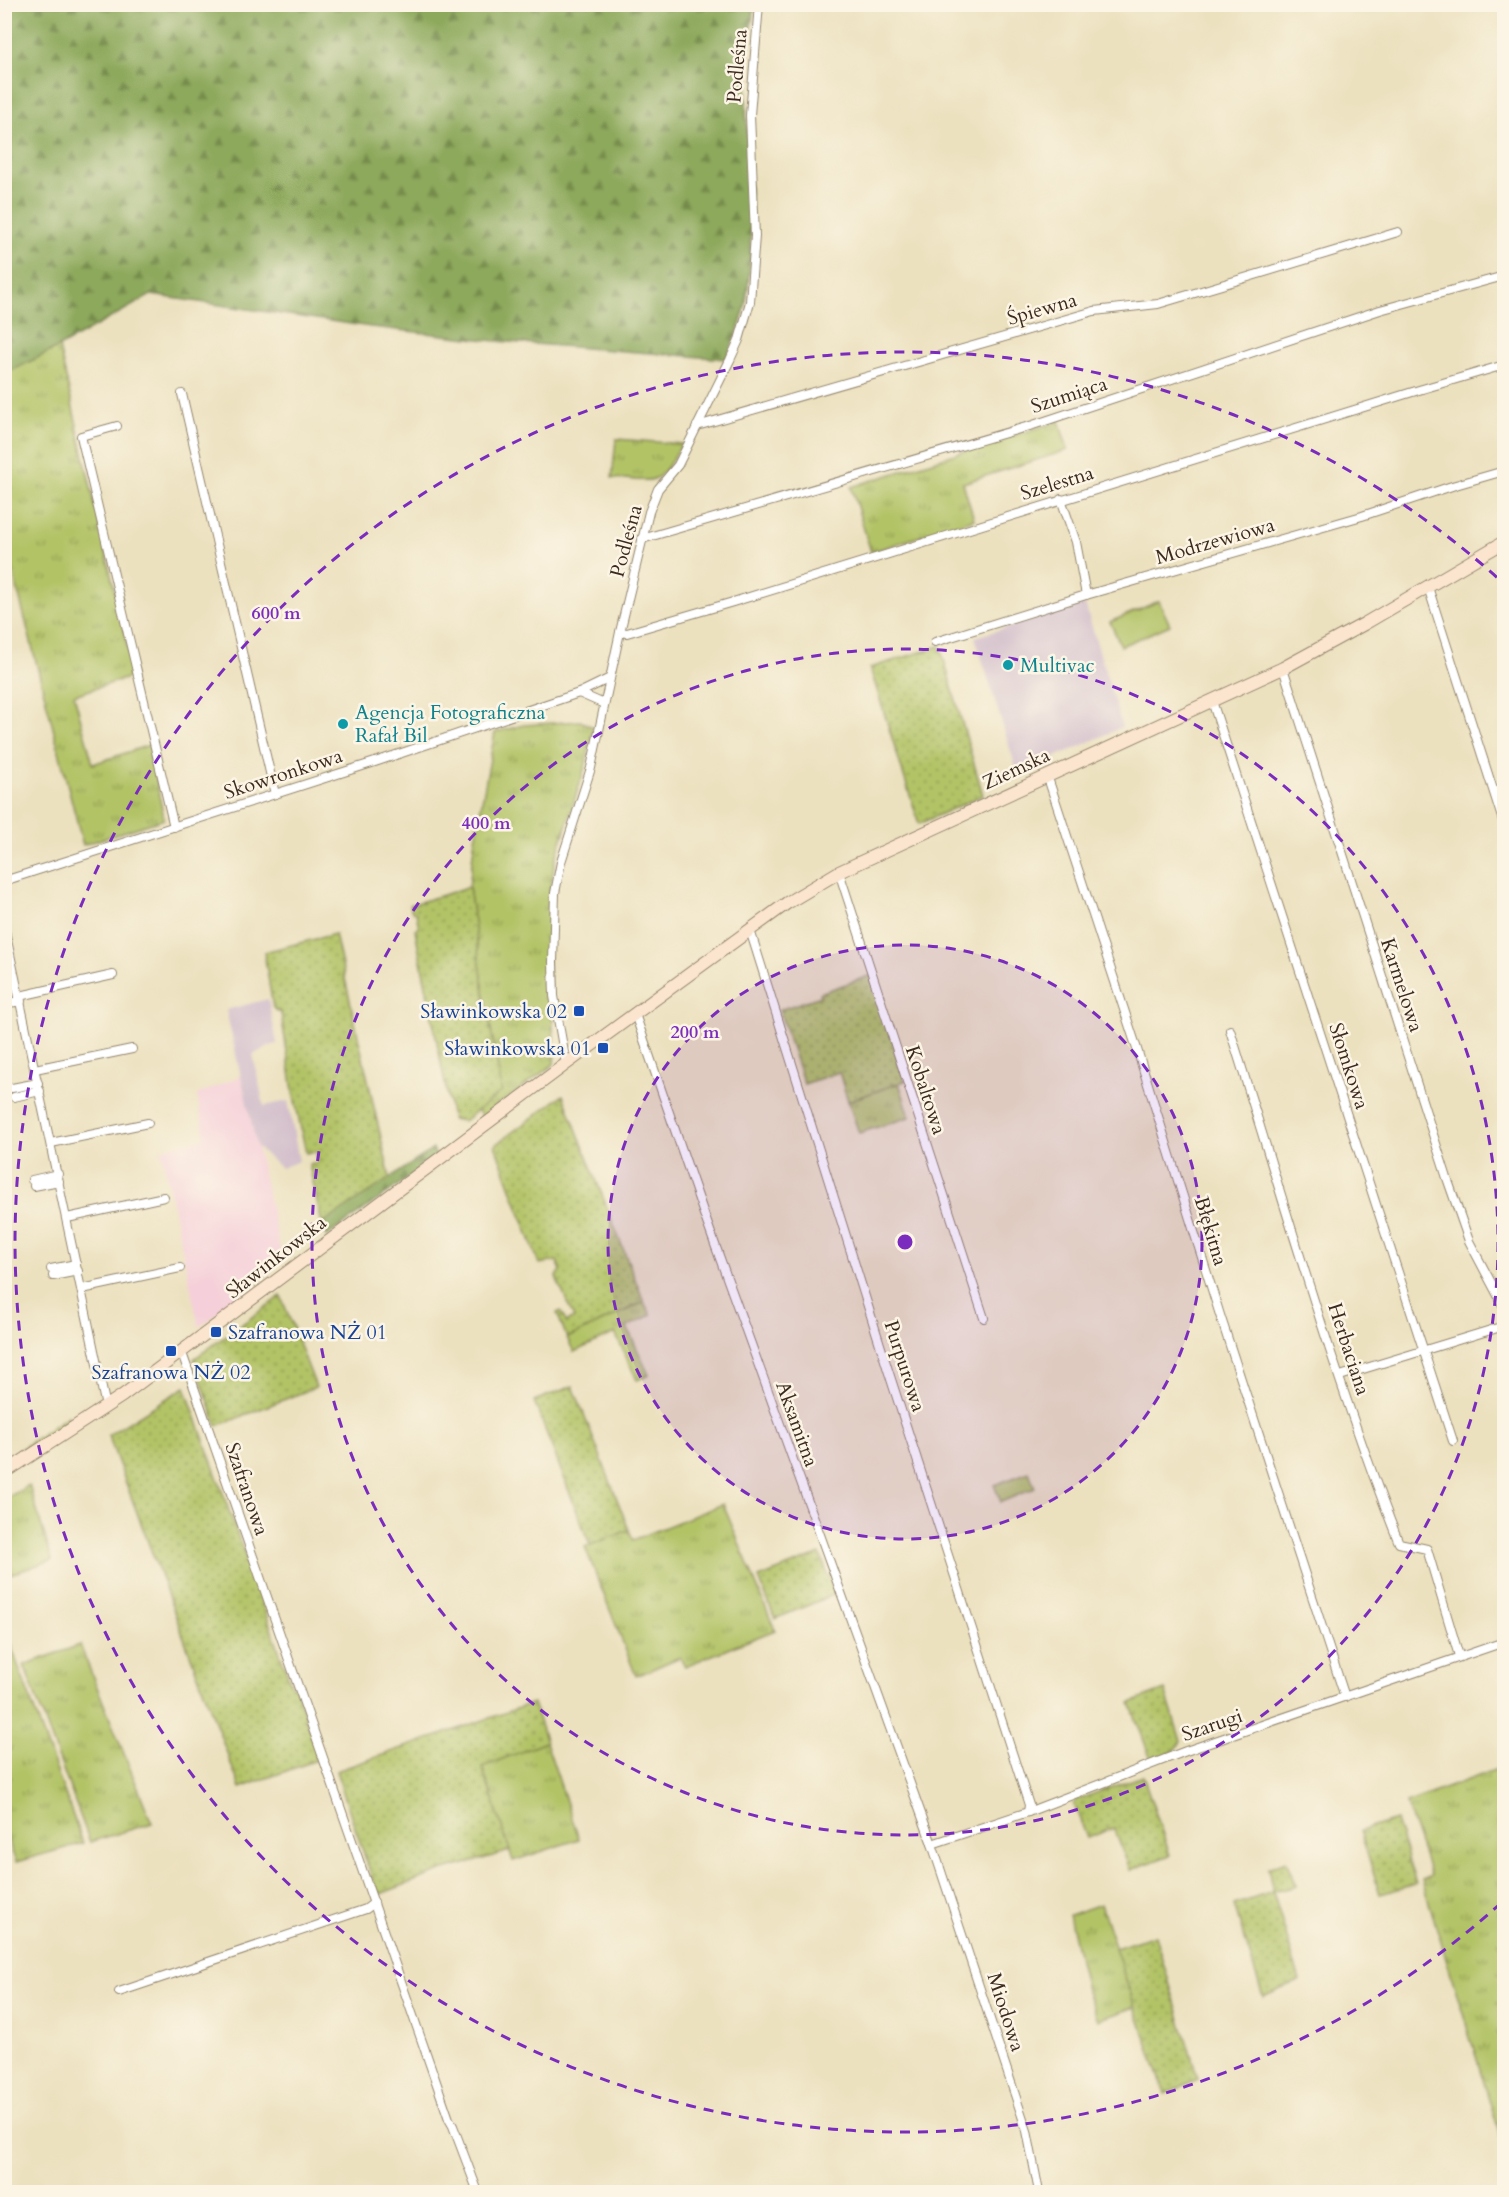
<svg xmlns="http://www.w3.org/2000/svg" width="1509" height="2197" font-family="Cardo,serif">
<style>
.built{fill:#f5cfd9}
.industrial{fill:#d1bdcb}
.grass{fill:url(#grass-tufts);stroke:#767642;stroke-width:1.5}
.forest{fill:url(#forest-firs);stroke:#646a3c;stroke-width:1.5}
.garden{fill:url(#garden-dots);stroke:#767642;stroke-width:1.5}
.pitch{fill:#b2c366;stroke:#767642;stroke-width:1.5}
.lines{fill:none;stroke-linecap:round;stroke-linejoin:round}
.street-casing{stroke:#94866e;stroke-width:10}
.secondary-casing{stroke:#94866e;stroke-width:14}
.street{stroke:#fff;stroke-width:8}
.secondary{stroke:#fbe5cf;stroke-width:12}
.ring{fill:none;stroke:#7b2cbf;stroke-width:3;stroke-dasharray:10 8}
.culture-dot{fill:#0f9aa8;stroke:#fcf5e5;stroke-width:2}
.transit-dot{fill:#1a4fb4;stroke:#fcf5e5;stroke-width:2}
.labels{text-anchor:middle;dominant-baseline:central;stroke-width:5;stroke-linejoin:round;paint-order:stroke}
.street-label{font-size:20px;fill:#3b2a1e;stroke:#fcf5e5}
.culture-label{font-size:20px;fill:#0d838f;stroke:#fcf5e5;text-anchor:start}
.transit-label{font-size:20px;fill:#164399;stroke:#fcf5e5;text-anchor:end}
.centre{fill:#7b2cbf;stroke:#fcf5e5;stroke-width:3}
.ring-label{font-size:18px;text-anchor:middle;font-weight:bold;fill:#7b2cbf;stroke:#fcf5e5;stroke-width:5;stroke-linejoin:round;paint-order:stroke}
</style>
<defs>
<pattern id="grass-tufts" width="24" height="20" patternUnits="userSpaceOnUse" patternTransform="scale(1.5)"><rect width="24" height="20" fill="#b2c366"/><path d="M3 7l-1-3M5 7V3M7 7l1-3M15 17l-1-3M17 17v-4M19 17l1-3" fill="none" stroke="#929f53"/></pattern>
<pattern id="forest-firs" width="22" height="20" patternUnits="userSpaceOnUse" patternTransform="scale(1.5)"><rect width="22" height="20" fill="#8da95b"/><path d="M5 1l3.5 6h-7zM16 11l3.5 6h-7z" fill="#748a4b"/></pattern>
<pattern id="garden-dots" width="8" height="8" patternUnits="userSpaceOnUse" patternTransform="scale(1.5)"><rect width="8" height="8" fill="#b2c366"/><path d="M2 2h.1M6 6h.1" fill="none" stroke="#929f53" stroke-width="1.8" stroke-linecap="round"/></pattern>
</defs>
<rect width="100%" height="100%" fill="#fcf5e5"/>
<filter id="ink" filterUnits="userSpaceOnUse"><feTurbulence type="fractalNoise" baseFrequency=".0167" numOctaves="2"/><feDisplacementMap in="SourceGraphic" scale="12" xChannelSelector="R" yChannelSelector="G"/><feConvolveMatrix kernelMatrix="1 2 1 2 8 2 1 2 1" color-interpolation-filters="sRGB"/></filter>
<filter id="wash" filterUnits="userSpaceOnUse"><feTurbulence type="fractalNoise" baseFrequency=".008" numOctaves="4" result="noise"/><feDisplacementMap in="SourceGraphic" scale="24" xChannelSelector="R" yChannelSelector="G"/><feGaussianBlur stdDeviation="1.35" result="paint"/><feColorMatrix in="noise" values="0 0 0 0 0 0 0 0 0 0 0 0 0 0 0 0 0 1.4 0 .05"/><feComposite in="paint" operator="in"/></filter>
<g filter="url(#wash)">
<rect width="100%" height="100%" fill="#ece1bf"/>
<path class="built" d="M241 1076 283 1262 199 1327 161 1149 205 1138 197 1095Z"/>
<g class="industrial">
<path d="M1085 604 1122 727 1018 774 975 637Z"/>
<path d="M268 999 277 1044 268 1046 253 1055 264 1106 288 1101 299 1161 281 1168 257 1147 226 1010Z"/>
</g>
<g class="grass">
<path d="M59 347 134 676 74 695 93 764 149 745 164 819 83 845 5 541 4 374Z"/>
<path d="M1059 421 1068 450 963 483 974 519 871 552 851 487Z"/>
<path d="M616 439 682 444C656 486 661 482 612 478Z"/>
<path d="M580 721 593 727 586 764 555 861 549 895 548 966 555 1051 554 1064 482 1117 478 1110 502 1091 483 985 469 887 474 844 495 732 524 725Z"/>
<path d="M899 1083 910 1117 859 1133 848 1101Z"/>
<path d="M644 1302 651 1315 627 1327 649 1375 637 1380 615 1333 574 1352 567 1338Z"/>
<path d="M68 1416 69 1424 5 1466V1460Z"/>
<path d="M29 1485 52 1560 5 1576V1499Z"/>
<path d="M723 1504 775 1630 685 1666 680 1657 636 1676 585 1547 629 1530 633 1540Z"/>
<path d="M4 1627 83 1843 16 1862 5 1832Z"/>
<path d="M80 1645 152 1823 90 1842 24 1665Z"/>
<path d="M546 1742 579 1839 513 1861 482 1766Z"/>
<path d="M1497 1769 1504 1792V2148L1422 1880 1431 1876 1406 1803Z"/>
<path d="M1101 1904 1135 2007 1098 2020 1085 1986 1069 1915Z"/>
</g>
<g class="forest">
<path d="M5 5H755C733 103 761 203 746 302 743 321 734 341 726 359L496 341 371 327 151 295 59 347 5 374Z"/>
<path d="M433 1149 437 1157 327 1236 322 1224Z"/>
</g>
<g class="garden">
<path d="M940 646 983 795 919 824 870 668Z"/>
<path d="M469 887 483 985 502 1091 464 1121 452 1119 415 930 419 928 416 913 412 912 410 905Z"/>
<path d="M335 934 390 1178 322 1224 309 1164 318 1162 316 1151 306 1153 293 1091 281 1013 273 1008 264 952Z"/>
<path d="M872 975 905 1081 848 1101 839 1072 804 1084 779 1010 821 996 820 993Z"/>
<path d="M563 1095 644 1302 567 1338 557 1313 561 1311 566 1322 574 1318 556 1277 561 1271 557 1261 539 1264 495 1145Z"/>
<path d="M281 1296 316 1387 217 1426 194 1359Z"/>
<path d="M573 1386 629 1530 590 1545 534 1401Z"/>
<path d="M185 1387 292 1687 295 1686 319 1759 240 1788 108 1435Z"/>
<path d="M820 1554 835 1594 775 1619 759 1578Z"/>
<path d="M1165 1690 1181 1741 1175 1751 1151 1760 1130 1703Z"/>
<path d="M533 1703 546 1742 482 1767 510 1851 441 1871 380 1894 375 1887 336 1771Z"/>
<path d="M1143 1776 1170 1855 1130 1870 1114 1828 1087 1838 1074 1804 1076 1800Z"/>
<path d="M1396 1820 1416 1884 1380 1894 1360 1831Z"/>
<path d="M1286 1861 1296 1886 1273 1892 1300 1981 1263 1997 1234 1905 1273 1892 1268 1868Z"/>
<path d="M1155 1935 1198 2079 1165 2094 1115 1948Z"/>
</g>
<g class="pitch">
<path d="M1159 601 1170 625 1121 646 1110 622Z"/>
<path d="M1029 1472 1035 1488 1001 1502 994 1485Z"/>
</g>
</g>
<g filter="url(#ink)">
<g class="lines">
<defs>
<g id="street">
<path d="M182 394 275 794"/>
<path d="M117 426 81 436 174 827"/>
<path d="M697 426 1094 311 1158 304 1398 232"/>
<path d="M1061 499 1076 542 1086 595"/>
<path d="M642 539 1033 425 1380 310 1504 276"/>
<path d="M1428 587 1504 824"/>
<path d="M620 632 627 633 733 602 1419 390 1504 365"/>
<path d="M935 642 1086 595 1362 516 1452 486 1504 471"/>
<path d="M1283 668 1447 1178 1469 1241 1504 1307"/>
<path d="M579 693 610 678"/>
<path d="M1212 701 1453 1441"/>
<path d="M1047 775 1136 1046 1220 1315 1345 1697"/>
<path d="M839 872 984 1318"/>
<path d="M4 881 375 762 579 693 604 704"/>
<path d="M4 926 106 1407"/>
<path d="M750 930 888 1370 1029 1805 1028 1812"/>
<path d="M20 996 113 975"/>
<path d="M4 1004 21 1001"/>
<path d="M635 1014 705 1217 932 1844 1027 2131 1039 2192"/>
<path d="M1230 1030C1284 1201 1333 1376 1399 1543L1427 1549 1459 1656"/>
<path d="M566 1064 554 996 553 962 555 893 561 862 591 768 620 632 649 512 658 489 678 465 730 360 739 340 750 302 755 236 750 115 759 4"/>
<path d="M35 1069 132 1049"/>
<path d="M12 1088 38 1083"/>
<path d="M14 1097 40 1091"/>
<path d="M51 1143 148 1123"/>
<path d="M32 1180 58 1174"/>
<path d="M34 1186 59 1181"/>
<path d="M67 1218 164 1197"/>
<path d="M51 1269 76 1264"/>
<path d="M53 1276 78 1271"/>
<path d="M82 1289 180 1268"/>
<path d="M182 1353 449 2119 453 2126 478 2192"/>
<path d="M1340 1376 1504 1326"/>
<path d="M932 1844 1028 1812 1186 1751 1504 1642"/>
<path d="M119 1992 366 1909 374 1903"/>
</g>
<path id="secondary" d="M4 1473 122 1396 566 1064 787 903 839 872 1283 668 1364 624 1504 542"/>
</defs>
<use href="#street" class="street-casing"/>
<use href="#secondary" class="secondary-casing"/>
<use href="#street" class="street"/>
<use href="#secondary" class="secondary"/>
</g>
</g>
<circle cx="905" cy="1242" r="297" fill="#7b2cbf" fill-opacity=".12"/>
<g class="ring">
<circle cx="905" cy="1242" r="297"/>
<circle cx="905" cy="1242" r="593"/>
<path d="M1501 1903A890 890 0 1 1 1501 581"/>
</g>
<g class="culture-dot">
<circle cx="1008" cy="665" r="6"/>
<circle cx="343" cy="724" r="6"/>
</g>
<g class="transit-dot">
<rect x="573" y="1005" width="12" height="12" rx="3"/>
<rect x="597" y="1042" width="12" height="12" rx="3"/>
<rect x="210" y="1326" width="12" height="12" rx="3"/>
<rect x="165" y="1345" width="12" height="12" rx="3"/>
</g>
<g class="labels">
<g class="street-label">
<text transform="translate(737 66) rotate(-85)">Podleśna</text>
<text transform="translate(1042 309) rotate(-16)">Śpiewna</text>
<text transform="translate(1069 395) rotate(-18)">Szumiąca</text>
<text transform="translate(1057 483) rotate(-17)">Szelestna</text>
<text transform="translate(626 541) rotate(-75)">Podleśna</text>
<text transform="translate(1215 541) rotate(-16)">Modrzewiowa</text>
<text transform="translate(1016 769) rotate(-25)">Ziemska</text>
<text transform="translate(283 774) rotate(-18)">Skowronkowa</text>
<text transform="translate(1402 985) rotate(72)">Karmelowa</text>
<text transform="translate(1349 1066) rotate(72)">Słomkowa</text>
<text transform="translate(926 1090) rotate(72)">Kobaltowa</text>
<text transform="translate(1211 1231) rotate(73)">Błękitna</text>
<text transform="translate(276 1257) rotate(-38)">Sławinkowska</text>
<text transform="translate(1349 1349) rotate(72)">Herbaciana</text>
<text transform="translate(905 1366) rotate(72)">Purpurowa</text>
<text transform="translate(797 1424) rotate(70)">Aksamitna</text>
<text transform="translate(247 1489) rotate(71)">Szafranowa</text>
<text transform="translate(1212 1725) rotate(-19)">Szarugi</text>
<text transform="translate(1006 2012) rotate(72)">Miodowa</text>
</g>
<g class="culture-label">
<text x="1020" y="665">Multivac</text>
<text x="355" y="712">Agencja Fotograficzna<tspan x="355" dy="23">Rafał Bil</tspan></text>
</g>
<g class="transit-label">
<text x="567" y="1011">Sławinkowska 02</text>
<text x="591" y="1048">Sławinkowska 01</text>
<text x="228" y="1332" text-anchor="start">Szafranowa NŻ 01</text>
<text x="171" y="1372" text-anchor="middle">Szafranowa NŻ 02</text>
</g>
</g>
<circle cx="905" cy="1242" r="9" class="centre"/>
<g class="ring-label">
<text x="276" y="619">600 m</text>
<text x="486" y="829">400 m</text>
<text x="695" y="1038">200 m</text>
</g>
<rect width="1509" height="2197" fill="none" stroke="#fcf5e5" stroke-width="24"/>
</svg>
